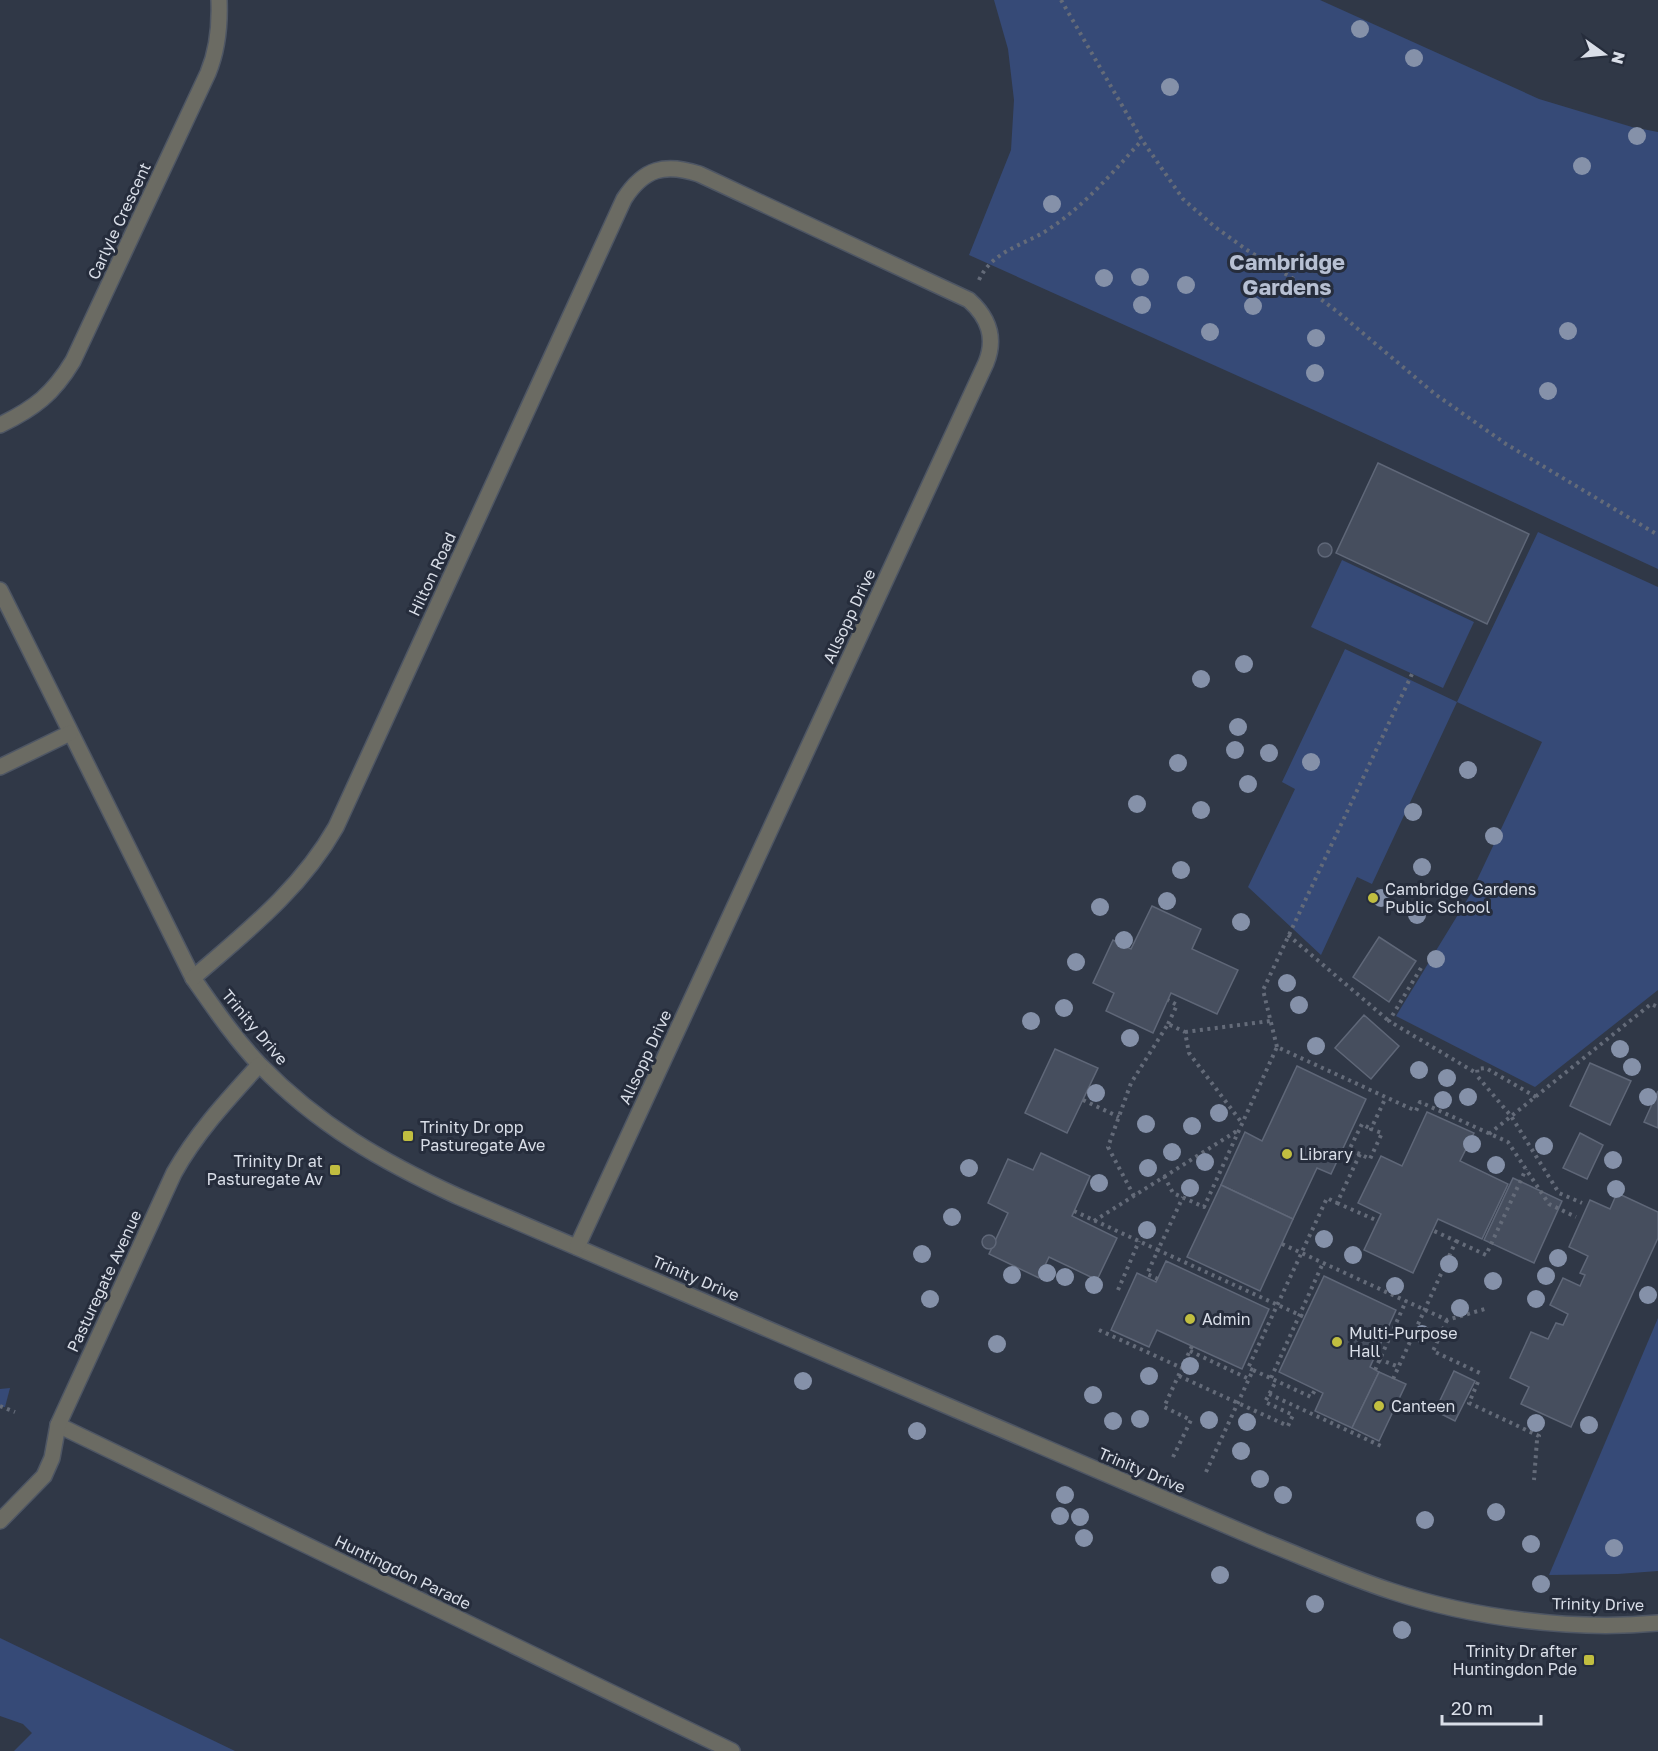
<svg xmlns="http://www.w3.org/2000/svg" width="1658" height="1751" font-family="'Golos Text',sans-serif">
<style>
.green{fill:#364a77}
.building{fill:#464e5e;stroke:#5f6778;stroke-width:1.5}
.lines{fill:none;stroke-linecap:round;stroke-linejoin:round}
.minor-casing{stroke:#4e5664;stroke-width:18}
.path{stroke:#646b79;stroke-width:4;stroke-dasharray:3 4.5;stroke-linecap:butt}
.minor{stroke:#6b6b63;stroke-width:15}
.tree{fill:#8591a9}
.poi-dot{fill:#c1be40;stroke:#262d3c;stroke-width:2}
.labels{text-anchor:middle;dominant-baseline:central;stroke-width:6;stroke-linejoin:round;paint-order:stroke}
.street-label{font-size:16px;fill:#d9dee8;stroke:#262d3c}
.poi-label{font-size:16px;fill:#d9dee8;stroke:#262d3c;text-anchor:start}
.district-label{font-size:22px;font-weight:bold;fill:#b7c0d3;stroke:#262d3c}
</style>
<rect width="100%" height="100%" fill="#303847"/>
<g class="green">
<path d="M994 0H1320L1539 99 1632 127 1658 132V569L1316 411 969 255 1011 150 1014 100 1008 49Z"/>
<path d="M1538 532 1658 587V990L1535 1087 1396 1016 1470 895 1542 742 1457 702 1372 884 1357 877 1321 955 1248 887 1295 789 1282 782 1345 649 1457 702Z"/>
<path d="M1342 560 1474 622 1443 688 1311 627Z"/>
<path d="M1658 1318V1571L1618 1574 1549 1575Z"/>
<path d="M10 1388 5 1407H0V1389Z"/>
<path d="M0 1638 235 1751H14L32 1733 23 1724 0 1716Z"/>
</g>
<g class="building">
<path d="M1378 463 1529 534 1487 624 1336 553Z"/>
<circle cx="1325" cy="550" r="7"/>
<path d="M1152 906 1201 929 1192 949 1238 970 1217 1014 1171 993 1153 1033 1106 1011 1114 993 1093 983 1113 940 1131 949Z"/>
<path d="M1379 937 1416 961 1389 1002 1353 977Z"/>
<path d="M1364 1015 1399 1046 1371 1079 1335 1048Z"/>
<path d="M1055 1049 1098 1068 1067 1133 1025 1113Z"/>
<path d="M1590 1063 1631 1081 1610 1125 1570 1106Z"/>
<path d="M1297 1066 1366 1099 1331 1174 1317 1168 1293 1219 1221 1185 1245 1132 1262 1141Z"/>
<path d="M1658 1091V1128L1644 1122Z"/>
<path d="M1427 1112 1474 1133 1460 1161 1508 1184 1482 1239 1438 1219 1413 1273 1364 1250 1381 1214 1358 1203 1381 1156 1402 1166Z"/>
<path d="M1580 1133 1603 1145 1587 1179 1563 1168Z"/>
<path d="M1041 1153 1090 1176 1072 1216 1117 1238 1097 1280 1049 1257 1039 1278 989 1254 1008 1213 988 1203 1008 1159 1033 1170Z"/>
<path d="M1513 1178 1562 1201 1534 1263 1484 1240Z"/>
<path d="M1221 1185 1293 1219 1260 1291 1187 1257Z"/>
<path d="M1617 1193 1658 1212V1238L1571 1427 1521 1404 1529 1387 1510 1378 1531 1332 1548 1339 1556 1323 1563 1325 1568 1314 1550 1305 1563 1278 1580 1286 1585 1275 1580 1273 1588 1256 1569 1247 1590 1200 1610 1209Z"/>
<circle cx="989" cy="1242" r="7"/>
<path d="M1166 1261 1269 1309 1242 1369 1157 1330 1149 1347 1111 1330 1137 1273 1156 1282Z"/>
<path d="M1324 1276 1396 1310 1370 1367 1379 1372 1352 1428 1315 1411 1323 1393 1279 1372Z"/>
<path d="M1454 1371 1475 1381 1455 1421 1435 1411Z"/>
<path d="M1379 1372 1406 1384 1379 1441 1352 1428Z"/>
</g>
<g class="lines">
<defs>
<g id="minor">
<path d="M0 425C35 408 53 394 73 361L208 73C218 49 220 25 219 0"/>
<path d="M0 590 193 978C214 1008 235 1039 260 1065 318 1125 383 1162 457 1196L1263 1541C1306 1558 1348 1577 1391 1591 1472 1618 1573 1631 1658 1623"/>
<path d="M0 767 70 733"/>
<path d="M193 978C246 932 301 889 336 827L624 199C644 168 665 163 699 174L969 300C989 318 996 338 986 363L577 1247"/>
<path d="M58 1425 732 1751"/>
<path d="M0 1521 44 1476 52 1458 58 1425 174 1173C197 1132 228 1099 259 1065"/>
</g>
</defs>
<use href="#minor" class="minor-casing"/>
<g class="path">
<path d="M1061 0 1142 140 1183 199 1215 227 1247 250 1297 281 1339 313 1435 394 1506 444 1658 535"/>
<path d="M979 280C993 249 1027 245 1052 227 1087 203 1114 171 1142 140"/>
<path d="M1288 935 1389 1021"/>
<path d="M1421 968 1389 1021 1476 1073"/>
<path d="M1168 1024 1177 1005 1168 1000"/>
<path d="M1185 1032 1270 1021"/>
<path d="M1277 1047 1263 990 1412 674"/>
<path d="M1536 1097 1486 1068 1477 1069 1478 1077 1511 1116 1559 1193 1582 1203"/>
<path d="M1083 1100 1119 1117"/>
<path d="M1489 1134 1651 1004 1658 1007"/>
<path d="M1360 1154 1349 1150 1362 1124 1371 1129"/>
<path d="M1164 1176 1173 1193 1204 1207 1277 1047 1416 1111 1420 1102 1508 1142 1549 1204 1576 1217"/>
<path d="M1134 1196 1108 1147 1131 1083 1168 1024 1185 1032 1189 1053 1242 1123"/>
<path d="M1337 1203 1378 1221"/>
<path d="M1074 1211 1158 1250 1183 1197"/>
<path d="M1094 1221 1240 1129"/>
<path d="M1456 1241 1486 1255 1526 1169"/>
<path d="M1282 1244 1447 1320 1485 1309"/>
<path d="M1158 1279 1147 1274 1158 1250 1304 1317"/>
<path d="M1118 1290 1139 1241"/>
<path d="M1447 1320 1433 1351 1482 1374"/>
<path d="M1099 1330 1182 1368"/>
<path d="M1190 1351 1249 1379"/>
<path d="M1379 1359 1399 1367"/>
<path d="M1253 1370 1248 1368 1327 1198 1337 1203 1360 1154 1370 1159 1382 1133 1371 1129 1386 1097"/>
<path d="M1375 1370 1406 1301"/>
<path d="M1179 1376 1288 1426 1293 1415 1265 1402 1276 1381"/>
<path d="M1271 1378 1323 1263"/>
<path d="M1393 1379 1456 1241 1432 1230"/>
<path d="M1478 1382 1469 1403 1539 1436 1537 1440 1534 1480"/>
<path d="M1269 1394 1381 1446"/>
<path d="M0 1406 15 1412"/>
<path d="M1173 1457 1191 1420 1164 1407 1192 1346"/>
<path d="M1206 1472 1253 1370 1311 1397 1315 1390"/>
</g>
<use href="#minor" class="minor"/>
</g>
<g class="tree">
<circle cx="1360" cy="29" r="9"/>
<circle cx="1414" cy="58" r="9"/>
<circle cx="1170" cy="87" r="9"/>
<circle cx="1637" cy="136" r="9"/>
<circle cx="1582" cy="166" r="9"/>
<circle cx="1052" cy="204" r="9"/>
<circle cx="1140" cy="277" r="9"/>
<circle cx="1104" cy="278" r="9"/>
<circle cx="1186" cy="285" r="9"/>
<circle cx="1142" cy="305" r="9"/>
<circle cx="1253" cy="306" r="9"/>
<circle cx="1568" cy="331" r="9"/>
<circle cx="1210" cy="332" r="9"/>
<circle cx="1316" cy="338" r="9"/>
<circle cx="1315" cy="373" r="9"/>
<circle cx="1548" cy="391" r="9"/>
<circle cx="1244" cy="664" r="9"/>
<circle cx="1201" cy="679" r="9"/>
<circle cx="1238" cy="727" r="9"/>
<circle cx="1235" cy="750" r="9"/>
<circle cx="1269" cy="753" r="9"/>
<circle cx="1311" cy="762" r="9"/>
<circle cx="1178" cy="763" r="9"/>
<circle cx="1468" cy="770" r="9"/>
<circle cx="1248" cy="784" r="9"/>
<circle cx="1137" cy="804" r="9"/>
<circle cx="1201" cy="810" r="9"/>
<circle cx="1413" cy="812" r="9"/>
<circle cx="1494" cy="836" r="9"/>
<circle cx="1422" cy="867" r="9"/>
<circle cx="1181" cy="870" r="9"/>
<circle cx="1381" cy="898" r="9"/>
<circle cx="1167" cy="901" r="9"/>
<circle cx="1100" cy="907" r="9"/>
<circle cx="1417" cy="915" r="9"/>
<circle cx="1241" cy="922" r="9"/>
<circle cx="1124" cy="940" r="9"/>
<circle cx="1436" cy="959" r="9"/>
<circle cx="1076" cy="962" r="9"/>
<circle cx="1287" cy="983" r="9"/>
<circle cx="1299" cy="1005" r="9"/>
<circle cx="1064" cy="1008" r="9"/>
<circle cx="1031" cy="1021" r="9"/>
<circle cx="1130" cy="1038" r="9"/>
<circle cx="1316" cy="1046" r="9"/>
<circle cx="1620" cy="1049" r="9"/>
<circle cx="1632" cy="1067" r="9"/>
<circle cx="1419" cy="1070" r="9"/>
<circle cx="1447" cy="1078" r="9"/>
<circle cx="1096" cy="1093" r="9"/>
<circle cx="1468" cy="1097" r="9"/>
<circle cx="1648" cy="1097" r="9"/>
<circle cx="1443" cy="1100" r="9"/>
<circle cx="1219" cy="1113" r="9"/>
<circle cx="1146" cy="1124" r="9"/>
<circle cx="1192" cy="1126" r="9"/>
<circle cx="1472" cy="1144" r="9"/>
<circle cx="1544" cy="1146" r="9"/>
<circle cx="1172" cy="1152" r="9"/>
<circle cx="1613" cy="1160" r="9"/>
<circle cx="1205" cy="1162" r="9"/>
<circle cx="1496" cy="1165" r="9"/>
<circle cx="969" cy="1168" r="9"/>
<circle cx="1148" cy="1168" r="9"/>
<circle cx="1099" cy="1183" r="9"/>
<circle cx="1190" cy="1188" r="9"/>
<circle cx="1616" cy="1189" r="9"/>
<circle cx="952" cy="1217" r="9"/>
<circle cx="1147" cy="1230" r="9"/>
<circle cx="1324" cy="1239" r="9"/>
<circle cx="922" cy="1254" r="9"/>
<circle cx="1353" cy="1255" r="9"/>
<circle cx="1558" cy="1258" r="9"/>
<circle cx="1449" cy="1264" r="9"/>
<circle cx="1047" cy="1273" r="9"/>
<circle cx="1012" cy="1275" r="9"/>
<circle cx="1546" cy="1276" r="9"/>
<circle cx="1065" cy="1277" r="9"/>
<circle cx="1493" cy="1281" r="9"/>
<circle cx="1094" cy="1285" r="9"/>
<circle cx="1395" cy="1286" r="9"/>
<circle cx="1648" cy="1295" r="9"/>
<circle cx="930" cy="1299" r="9"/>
<circle cx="1536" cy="1299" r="9"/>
<circle cx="1460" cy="1308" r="9"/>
<circle cx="1422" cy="1334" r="9"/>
<circle cx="997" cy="1344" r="9"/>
<circle cx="1190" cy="1366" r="9"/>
<circle cx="1149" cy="1376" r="9"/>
<circle cx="803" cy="1381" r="9"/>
<circle cx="1093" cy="1395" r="9"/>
<circle cx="1140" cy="1419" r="9"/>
<circle cx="1209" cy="1420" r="9"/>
<circle cx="1113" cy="1421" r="9"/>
<circle cx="1247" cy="1422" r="9"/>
<circle cx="1536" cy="1423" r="9"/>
<circle cx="1589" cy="1425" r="9"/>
<circle cx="917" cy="1431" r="9"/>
<circle cx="1241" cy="1451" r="9"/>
<circle cx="1260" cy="1479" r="9"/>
<circle cx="1065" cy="1495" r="9"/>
<circle cx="1283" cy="1495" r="9"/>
<circle cx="1496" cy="1512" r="9"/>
<circle cx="1060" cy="1516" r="9"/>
<circle cx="1080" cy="1517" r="9"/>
<circle cx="1425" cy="1520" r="9"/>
<circle cx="1084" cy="1538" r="9"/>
<circle cx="1531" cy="1544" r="9"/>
<circle cx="1614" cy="1548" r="9"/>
<circle cx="1220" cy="1575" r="9"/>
<circle cx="1541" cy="1584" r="9"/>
<circle cx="1315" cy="1604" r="9"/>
<circle cx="1402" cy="1630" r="9"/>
</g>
<g class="poi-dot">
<circle cx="1373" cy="898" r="6"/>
<rect x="402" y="1130" width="12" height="12" rx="3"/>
<circle cx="1287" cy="1154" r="6"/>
<rect x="329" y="1164" width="12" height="12" rx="3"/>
<circle cx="1190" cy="1319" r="6"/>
<circle cx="1337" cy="1342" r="6"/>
<circle cx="1379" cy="1406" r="6"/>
<rect x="1583" y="1654" width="12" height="12" rx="3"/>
</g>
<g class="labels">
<g class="street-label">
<text transform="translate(119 221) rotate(-65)">Carlyle Crescent</text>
<text transform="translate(432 574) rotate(-65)">Hilton Road</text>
<text transform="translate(849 616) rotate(-65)">Allsopp Drive</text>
<text transform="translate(255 1027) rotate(50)">Trinity Drive</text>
<text transform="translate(645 1057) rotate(-65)">Allsopp Drive</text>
<text transform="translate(696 1278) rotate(23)">Trinity Drive</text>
<text transform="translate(104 1281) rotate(-65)">Pasturegate Avenue</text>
<text transform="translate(1142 1470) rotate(23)">Trinity Drive</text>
<text transform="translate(403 1572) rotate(26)">Huntingdon Parade</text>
<text transform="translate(1598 1604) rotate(1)">Trinity Drive</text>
</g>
<g class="poi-label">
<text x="1385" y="889">Cambridge Gardens<tspan x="1385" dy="18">Public School</tspan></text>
<text x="420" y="1127">Trinity Dr opp<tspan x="420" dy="18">Pasturegate Ave</tspan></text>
<text x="1299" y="1154">Library</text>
<text x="323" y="1161" text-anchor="end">Trinity Dr at<tspan x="323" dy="18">Pasturegate Av</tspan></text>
<text x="1202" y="1319">Admin</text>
<text x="1349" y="1333">Multi-Purpose<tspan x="1349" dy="18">Hall</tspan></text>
<text x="1391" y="1406">Canteen</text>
<text x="1577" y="1651" text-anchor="end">Trinity Dr after<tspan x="1577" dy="18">Huntingdon Pde</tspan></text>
</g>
<g class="district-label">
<text x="1287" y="261">Cambridge<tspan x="1287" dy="25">Gardens</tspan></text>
</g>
</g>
<g transform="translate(1604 54) rotate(105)" stroke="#262d3c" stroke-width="4.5" paint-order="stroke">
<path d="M0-4.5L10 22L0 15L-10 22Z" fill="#d9dee8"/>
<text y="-9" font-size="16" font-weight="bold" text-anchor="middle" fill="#d9dee8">N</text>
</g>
<path d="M1442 1715v9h99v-9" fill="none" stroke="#d9dee8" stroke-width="3"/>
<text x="1451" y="1715" font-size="18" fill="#d9dee8" stroke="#262d3c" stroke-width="4.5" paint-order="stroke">20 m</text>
</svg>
